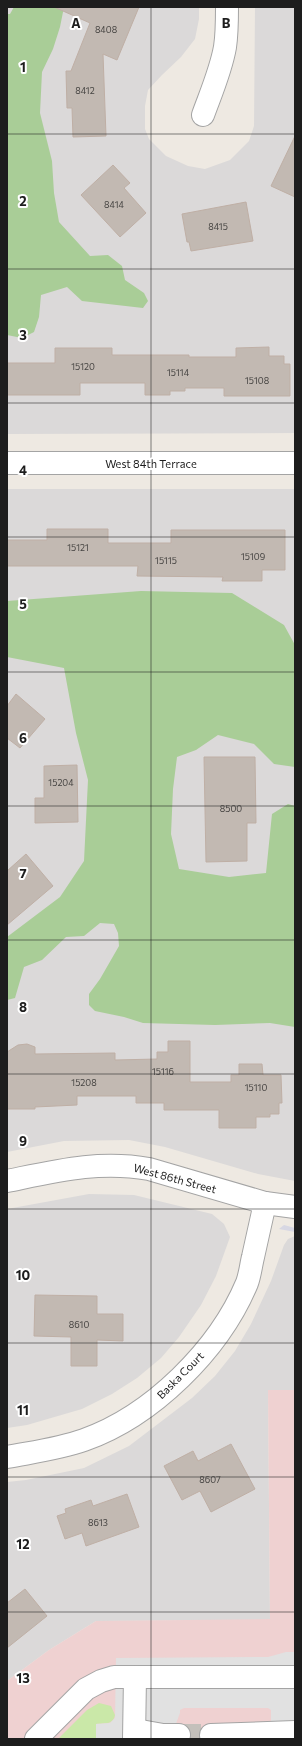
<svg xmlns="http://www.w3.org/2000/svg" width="302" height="1746" font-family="Commissioner,sans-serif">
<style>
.residential{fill:#dbd9d9}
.commercial{fill:#efd1d1}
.grass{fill:#cae8a8}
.forest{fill:#a9cd97}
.parking{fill:#e1e1e1}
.plaza{fill:#d7d7e3}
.building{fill:#c2b9b2;stroke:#bfafa5}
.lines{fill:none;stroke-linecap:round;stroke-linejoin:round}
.minor-tunnel{stroke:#c4c0bb;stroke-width:22;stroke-dasharray:22 11;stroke-linecap:butt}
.minor-casing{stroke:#a4a4a4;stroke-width:24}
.minor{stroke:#fff;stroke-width:22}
.grid{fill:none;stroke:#1d1d1d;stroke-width:1;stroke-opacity:0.55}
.labels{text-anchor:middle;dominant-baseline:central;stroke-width:4;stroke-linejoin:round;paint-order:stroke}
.number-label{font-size:9px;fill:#464442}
.street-label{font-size:11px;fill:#1d1d1d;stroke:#fff}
.grid-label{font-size:13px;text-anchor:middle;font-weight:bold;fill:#1d1d1d;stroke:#fff;stroke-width:4;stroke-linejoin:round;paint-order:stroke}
</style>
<rect width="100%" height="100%" fill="#eee9e2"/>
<g class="residential">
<path d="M7 7H199V19L195 39 181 57 162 75 148 90 145 106V129L149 139 166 156 188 166 205 169 230 160 249 141 254 126 255 7H295V433L7 434Z"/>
<path d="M7 489H295V1181L258 1174 165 1147 129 1140 64 1141 7 1152Z"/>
<path d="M89 1194 134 1195 212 1214 224 1224 230 1237 216 1276 201 1305 179 1337 161 1358 137 1378 112 1394 82 1409 27 1425 7 1428V1209Z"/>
<path d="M295 1236V1390H268L270 1620 96 1621 49 1650 7 1681V1482L26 1480 84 1468 129 1446 192 1398 215 1376 235 1351 251 1324 271 1281 284 1245 288 1239Z"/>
</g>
<path class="commercial" d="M268 1390H295V1739H7V1681L49 1650 96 1621 270 1619Z"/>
<path class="grass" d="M99 1703 111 1706 115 1715C113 1725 105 1723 96 1724V1739H58L87 1710Z"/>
<g class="forest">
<path d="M14 7H64L60 27 53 49 42 72 40 113 52 161 54 193 59 222 90 256 108 255 122 266 125 280 144 293 148 301 143 308 82 301 67 287 41 295 39 317 34 332 22 338 7 335V14H10Z"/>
<path d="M141 591 232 593 284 625 295 645V767L274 764 254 744 218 735 196 750 177 757 173 789 171 834 179 869 229 877 266 873 272 814 288 804 295 806V1027L270 1023 215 1025 143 1023 124 1017 95 1011 89 1005V994L100 979 119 946 118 933 114 924 100 923 84 936 66 937 42 960 24 967 15 998 7 1000V937L60 897 84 861 88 780 76 733 64 668 7 657V601Z"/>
</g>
<path class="parking" d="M286 1652H295V1739H271V1710L268 1708H184L180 1710V1713L170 1739H96V1724L110 1723 115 1718 116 1658 268 1657Z"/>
<path class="plaza" d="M284 1225 295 1228V1232L279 1229Z"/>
<g class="building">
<path d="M54 7H139L117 60 103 54 106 136 73 137 72 108H67L66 71H71L90 23Z"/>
<path d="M295 136V197L271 186Z"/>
<path d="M113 165 130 183 124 188 146 213 120 237 81 195Z"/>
<path d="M246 202 253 241 191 251 189 242H187L182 214Z"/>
<path d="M269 347V356H284V364H290V396H224V388H185V391H170V395H145V383H80V395H7V363H55V348H112V355H189V357H236V348Z"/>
<path d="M47 529H108V543H171V530H285V570H262V581H222L223 577 137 576 138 566H7V540H47Z"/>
<path d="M16 694 45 719 20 748 7 738V706Z"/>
<path d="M204 757H255L256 823H247V861L206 862Z"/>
<path d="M77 765 78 822 35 823V798H44V766Z"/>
<path d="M26 854 53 886 7 925V871Z"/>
<path d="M168 1041H190V1082H231V1075H239V1064H262L263 1075H281L282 1103H279V1114H270V1117H256V1128H219V1110H164V1103H136V1096H77V1105L35 1107V1109H7V1052L18 1045 27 1044 35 1047V1054L115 1053V1060L157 1059V1052H168Z"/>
<path d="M35 1295 97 1296V1314H123V1341L97 1340V1366H71V1337L34 1336Z"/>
<path d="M231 1444 255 1489 211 1512 200 1491 182 1500 164 1466 193 1451 198 1461Z"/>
<path d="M127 1494 139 1527 86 1546 82 1533 65 1539 57 1516 66 1513 65 1509 91 1500 93 1506Z"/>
<path d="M25 1589 47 1616 7 1648V1603Z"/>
</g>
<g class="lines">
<path class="minor-tunnel" d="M179 1735H211"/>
<defs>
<g id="minor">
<path d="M203 115C211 93 221 70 225 47 227 34 227 20 227 7"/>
<path d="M7 463H295"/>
<path d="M7 1181C56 1171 99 1160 149 1169L265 1203 295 1207"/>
<path d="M7 1457C33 1452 59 1449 84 1440 152 1416 219 1350 247 1283 250 1275 251 1265 253 1257 257 1239 261 1221 265 1203"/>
<path d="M135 1730 163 1735H179"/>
<path d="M211 1735 295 1732"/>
<path d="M36 1739 86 1689 101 1681 114 1677H295"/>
<path d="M134 1739 135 1677"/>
</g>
</defs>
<use href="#minor" class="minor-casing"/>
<use href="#minor" class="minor"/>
</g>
<path class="grid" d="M151 7V1739M7 134H295M7 269H295M7 403H295M7 537H295M7 672H295M7 806H295M7 940H295M7 1074H295M7 1209H295M7 1343H295M7 1477H295M7 1612H295"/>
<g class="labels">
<g class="number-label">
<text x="106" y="29">8408</text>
<text x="85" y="90">8412</text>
<text x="114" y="204">8414</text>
<text x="218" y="226">8415</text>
<text x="83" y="366">15120</text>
<text x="178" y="372">15114</text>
<text x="257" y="380">15108</text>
<text x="78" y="547">15121</text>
<text x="253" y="556">15109</text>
<text x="166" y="560">15115</text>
<text x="61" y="782">15204</text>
<text x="231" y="808">8500</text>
<text x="163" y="1071">15116</text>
<text x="84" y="1082">15208</text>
<text x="256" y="1087">15110</text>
<text x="79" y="1324">8610</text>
<text x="210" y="1479">8607</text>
<text x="98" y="1522">8613</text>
</g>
<g class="street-label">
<text x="151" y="463">West 84th Terrace</text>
<text transform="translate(175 1178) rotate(15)">West 86th Street</text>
<text transform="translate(180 1375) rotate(-45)">Baska Court</text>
</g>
</g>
<g class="grid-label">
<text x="76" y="28">A</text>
<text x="226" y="28">B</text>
<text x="23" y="72">1</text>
<text x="23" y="206">2</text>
<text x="23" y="340">3</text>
<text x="23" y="475">4</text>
<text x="23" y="609">5</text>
<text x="23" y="743">6</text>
<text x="23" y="878">7</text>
<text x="23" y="1012">8</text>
<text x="23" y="1146">9</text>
<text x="23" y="1280">10</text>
<text x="23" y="1415">11</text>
<text x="23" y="1549">12</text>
<text x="23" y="1683">13</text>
</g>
<rect width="302" height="1746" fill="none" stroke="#1d1d1d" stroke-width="16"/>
</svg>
